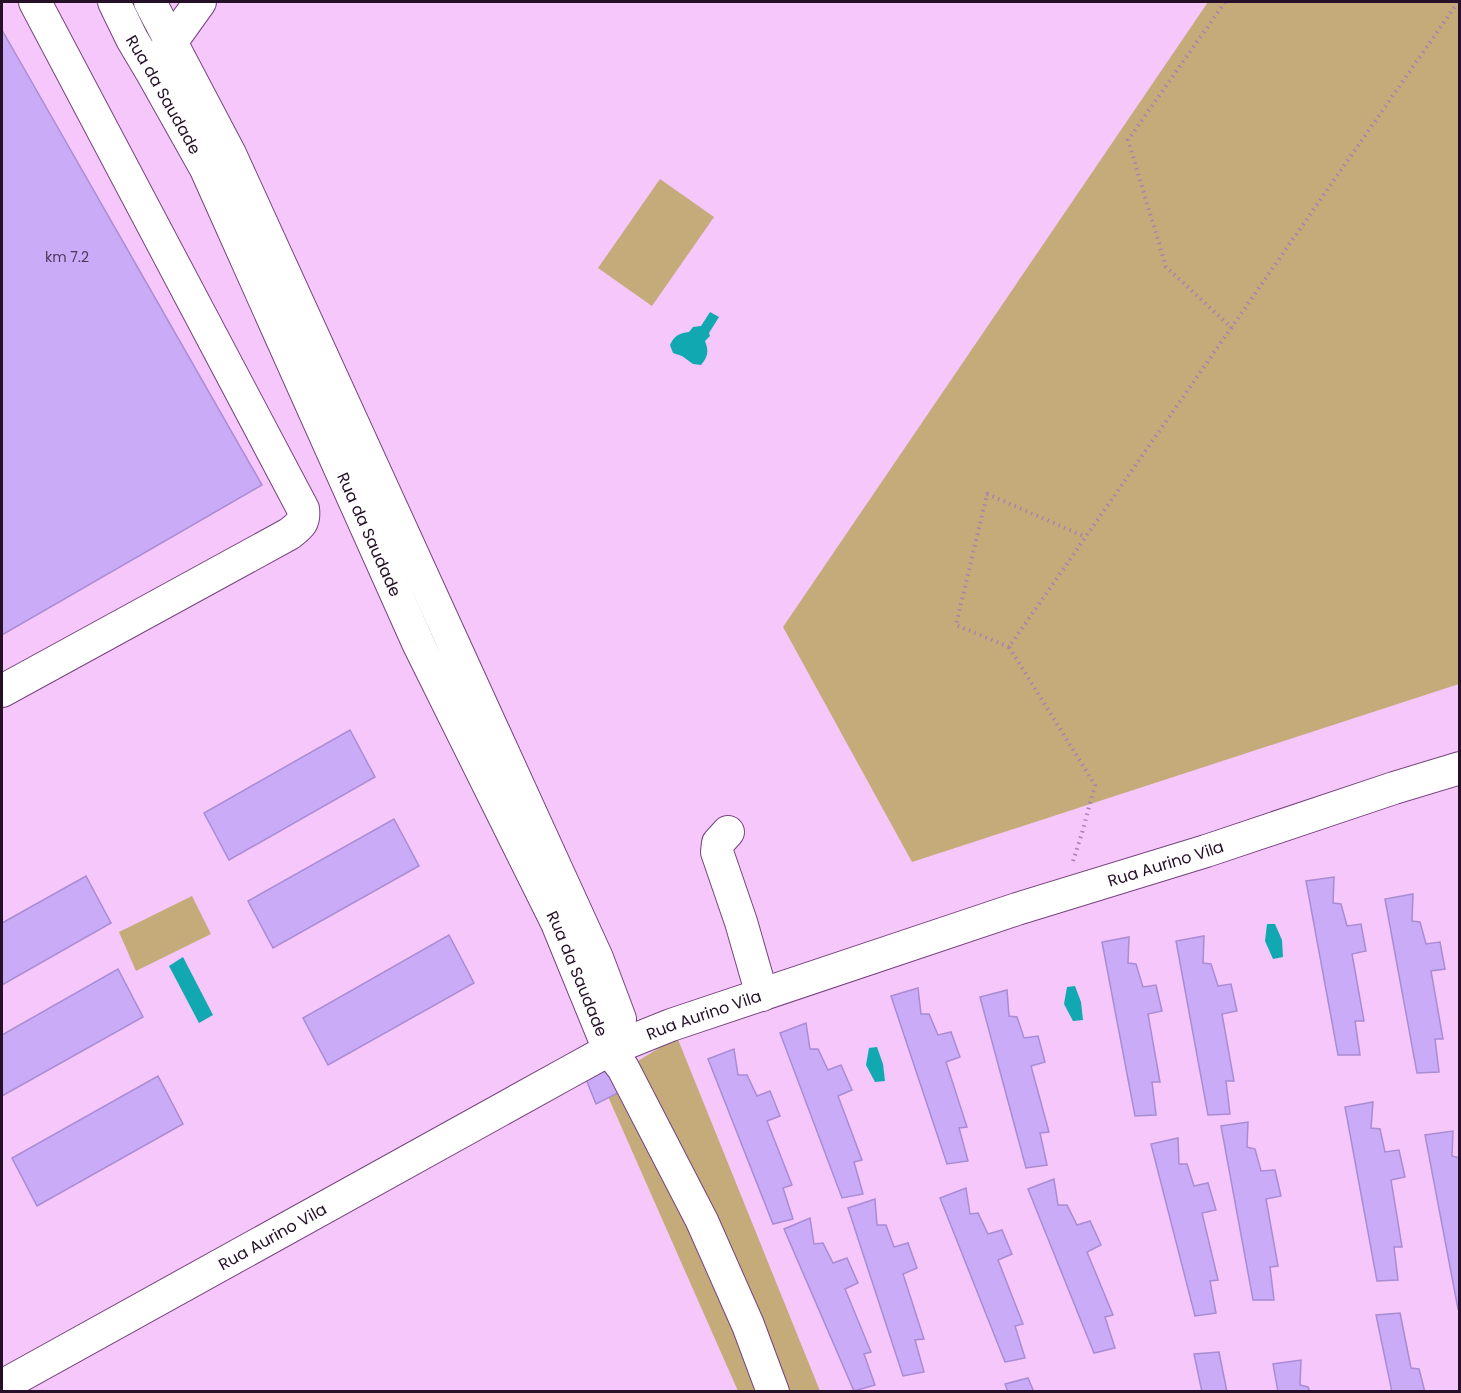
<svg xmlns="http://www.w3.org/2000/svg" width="1461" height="1393" font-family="Poppins,sans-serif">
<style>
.green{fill:#c5ab7a}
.water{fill:#11a8b2}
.building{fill:#caabf8;stroke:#a98cd3;stroke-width:1.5}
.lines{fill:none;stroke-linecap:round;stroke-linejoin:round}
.minor-casing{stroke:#76447d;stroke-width:34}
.path{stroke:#a883ad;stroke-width:4;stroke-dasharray:1.5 4.5;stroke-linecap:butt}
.minor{stroke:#fff;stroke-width:32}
.labels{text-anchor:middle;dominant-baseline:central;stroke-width:6;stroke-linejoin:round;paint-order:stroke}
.number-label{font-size:14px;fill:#4e375c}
.street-label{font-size:16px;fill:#251028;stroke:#fef8ff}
</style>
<rect width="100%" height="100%" fill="#f5c7fb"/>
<g class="green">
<path d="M1208 2H1459V684L912 862 783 627Z"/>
<path d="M660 179 714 217 652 306 598 268Z"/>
<path d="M192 896 211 934 136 971 119 932Z"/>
<path d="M677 1037 820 1391H738L602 1083Z"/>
</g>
<g class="water">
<path d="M710 312 719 317 709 333 710 336 705 341C709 351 708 357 701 365L693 364 682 356 673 353 670 345C674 336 679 333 689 332L693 327 701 326Z"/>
<path d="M1267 924H1275L1282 940 1283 957 1273 959 1265 941Z"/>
<path d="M183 957 213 1015 199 1023 169 966Z"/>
<path d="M1075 986 1081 1002 1083 1020 1073 1021 1064 1004 1067 987Z"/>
<path d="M877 1047 883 1064 885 1081 875 1082 866 1065 869 1048Z"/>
</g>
<g class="building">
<path d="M2 30 262 485 2 635Z"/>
<path d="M350 730 375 777 229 860 204 813Z"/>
<path d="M394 819 419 866 273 948 248 901Z"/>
<path d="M86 876 111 923 2 985V923Z"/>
<path d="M1334 877 1333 903 1341 904 1347 926 1361 924 1366 951 1352 954 1364 1021H1355L1360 1055H1338L1306 881Z"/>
<path d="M1413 894 1412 921 1420 922 1426 944 1440 942 1445 969 1431 971 1443 1039H1435L1439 1072 1417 1073 1385 899Z"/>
<path d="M449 935 474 983 328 1065 303 1018Z"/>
<path d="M1204 936 1203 963 1211 964 1218 986 1231 984 1237 1011 1222 1014 1234 1081H1226L1230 1114 1208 1115 1176 941Z"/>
<path d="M1129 937 1128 963 1136 964 1143 987 1156 985 1162 1011 1148 1014 1160 1082H1152L1156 1115 1135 1116 1102 942Z"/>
<path d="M118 969 143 1017 2 1096V1035Z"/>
<path d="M918 988 921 1014H929L938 1035 951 1032 960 1057 946 1062 967 1127 959 1128 968 1161 947 1164 891 996Z"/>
<path d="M1007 990 1009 1016 1017 1017 1024 1038 1038 1036 1045 1062 1031 1066 1049 1132 1040 1133 1047 1165 1026 1168 980 997Z"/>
<path d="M806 1023 810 1049H818L828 1070 841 1065 852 1090 838 1096 862 1160 854 1162 863 1194 842 1198 780 1033Z"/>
<path d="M734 1049 738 1075H747L757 1096 770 1091 780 1116 767 1121 792 1185 783 1188 793 1219 773 1224 708 1059Z"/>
<path d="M607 1069 618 1093 596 1104 586 1079Z"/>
<path d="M158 1076 183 1124 37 1206 12 1158Z"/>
<path d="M1373 1102 1371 1128 1380 1129 1385 1152 1399 1150 1405 1177 1391 1180 1402 1247H1394L1398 1280 1377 1281 1345 1107Z"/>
<path d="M1248 1122 1247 1147 1255 1149 1261 1171 1275 1170 1281 1196 1266 1199 1278 1266 1270 1267 1274 1300H1253L1221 1126Z"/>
<path d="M1453 1131 1452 1156 1460 1158V1309H1458L1425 1135Z"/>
<path d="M1178 1138 1179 1164H1187L1194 1186 1208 1183 1216 1210 1202 1213 1218 1280 1210 1281 1216 1313 1195 1316 1151 1144Z"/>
<path d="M1054 1179 1058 1205H1067L1077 1225 1090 1221 1101 1245 1087 1252 1113 1315 1105 1317 1115 1348 1094 1353 1028 1189Z"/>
<path d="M966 1188 970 1214 978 1213 988 1234 1002 1230 1012 1254 998 1260 1023 1324 1015 1326 1025 1358 1005 1362 940 1198Z"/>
<path d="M875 1199 877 1225H886L894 1247 908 1243 917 1268 903 1274 924 1339 915 1340 924 1372 903 1376 848 1208Z"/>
<path d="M810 1218 814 1244 823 1243 833 1263 847 1258 858 1283 845 1289 871 1352 864 1354 875 1385 854 1391 784 1229Z"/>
<path d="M1400 1313 1411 1368 1419 1369 1425 1392H1392L1376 1315Z"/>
<path d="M1219 1352 1227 1392H1202L1194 1354Z"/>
<path d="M1301 1360 1300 1385 1308 1387 1310 1392H1278L1273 1364Z"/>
<path d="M1028 1378 1034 1392H1008L1005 1384Z"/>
</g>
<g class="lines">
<defs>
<g id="minor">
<path id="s1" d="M114 2 132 39 151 71 206 169 419 645 557 923 609 1050 623 1068 702 1221 748 1325 773 1392"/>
<path d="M150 2 230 154 597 958 620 1019"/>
<path d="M162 55 200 2"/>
<path d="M2 691 289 534C299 526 305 523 303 509L35 2"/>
<path d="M728 832 718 843 717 852 741 922 762 995"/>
<path id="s2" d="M2 1386 569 1072 609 1050 671 1025 1017 909 1206 851 1394 788 1460 768"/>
</g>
</defs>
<use href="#minor" class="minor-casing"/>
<g class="path">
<path d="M1225 2 1128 140 1166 267 1232 328"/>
<path d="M1009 647 956 625 987 494 1086 537"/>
<path d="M1073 861 1082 833 1095 785 1009 647 1458 2"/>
</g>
<use href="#minor" class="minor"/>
</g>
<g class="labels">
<g class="number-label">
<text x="67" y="257">km 7.2</text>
</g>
<g class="street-label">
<text stroke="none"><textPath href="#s1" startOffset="105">Rua da Saudade</textPath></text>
<text stroke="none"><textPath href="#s1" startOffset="591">Rua da Saudade</textPath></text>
<text stroke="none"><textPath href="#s2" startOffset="1281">Rua Aurino Vila</textPath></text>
<text stroke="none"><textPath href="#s1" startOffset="1077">Rua da Saudade</textPath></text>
<text stroke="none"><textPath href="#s2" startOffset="795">Rua Aurino Vila</textPath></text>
<text stroke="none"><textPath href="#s2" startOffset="309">Rua Aurino Vila</textPath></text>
</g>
</g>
<rect width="1461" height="1393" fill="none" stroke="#251028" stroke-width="6"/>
</svg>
